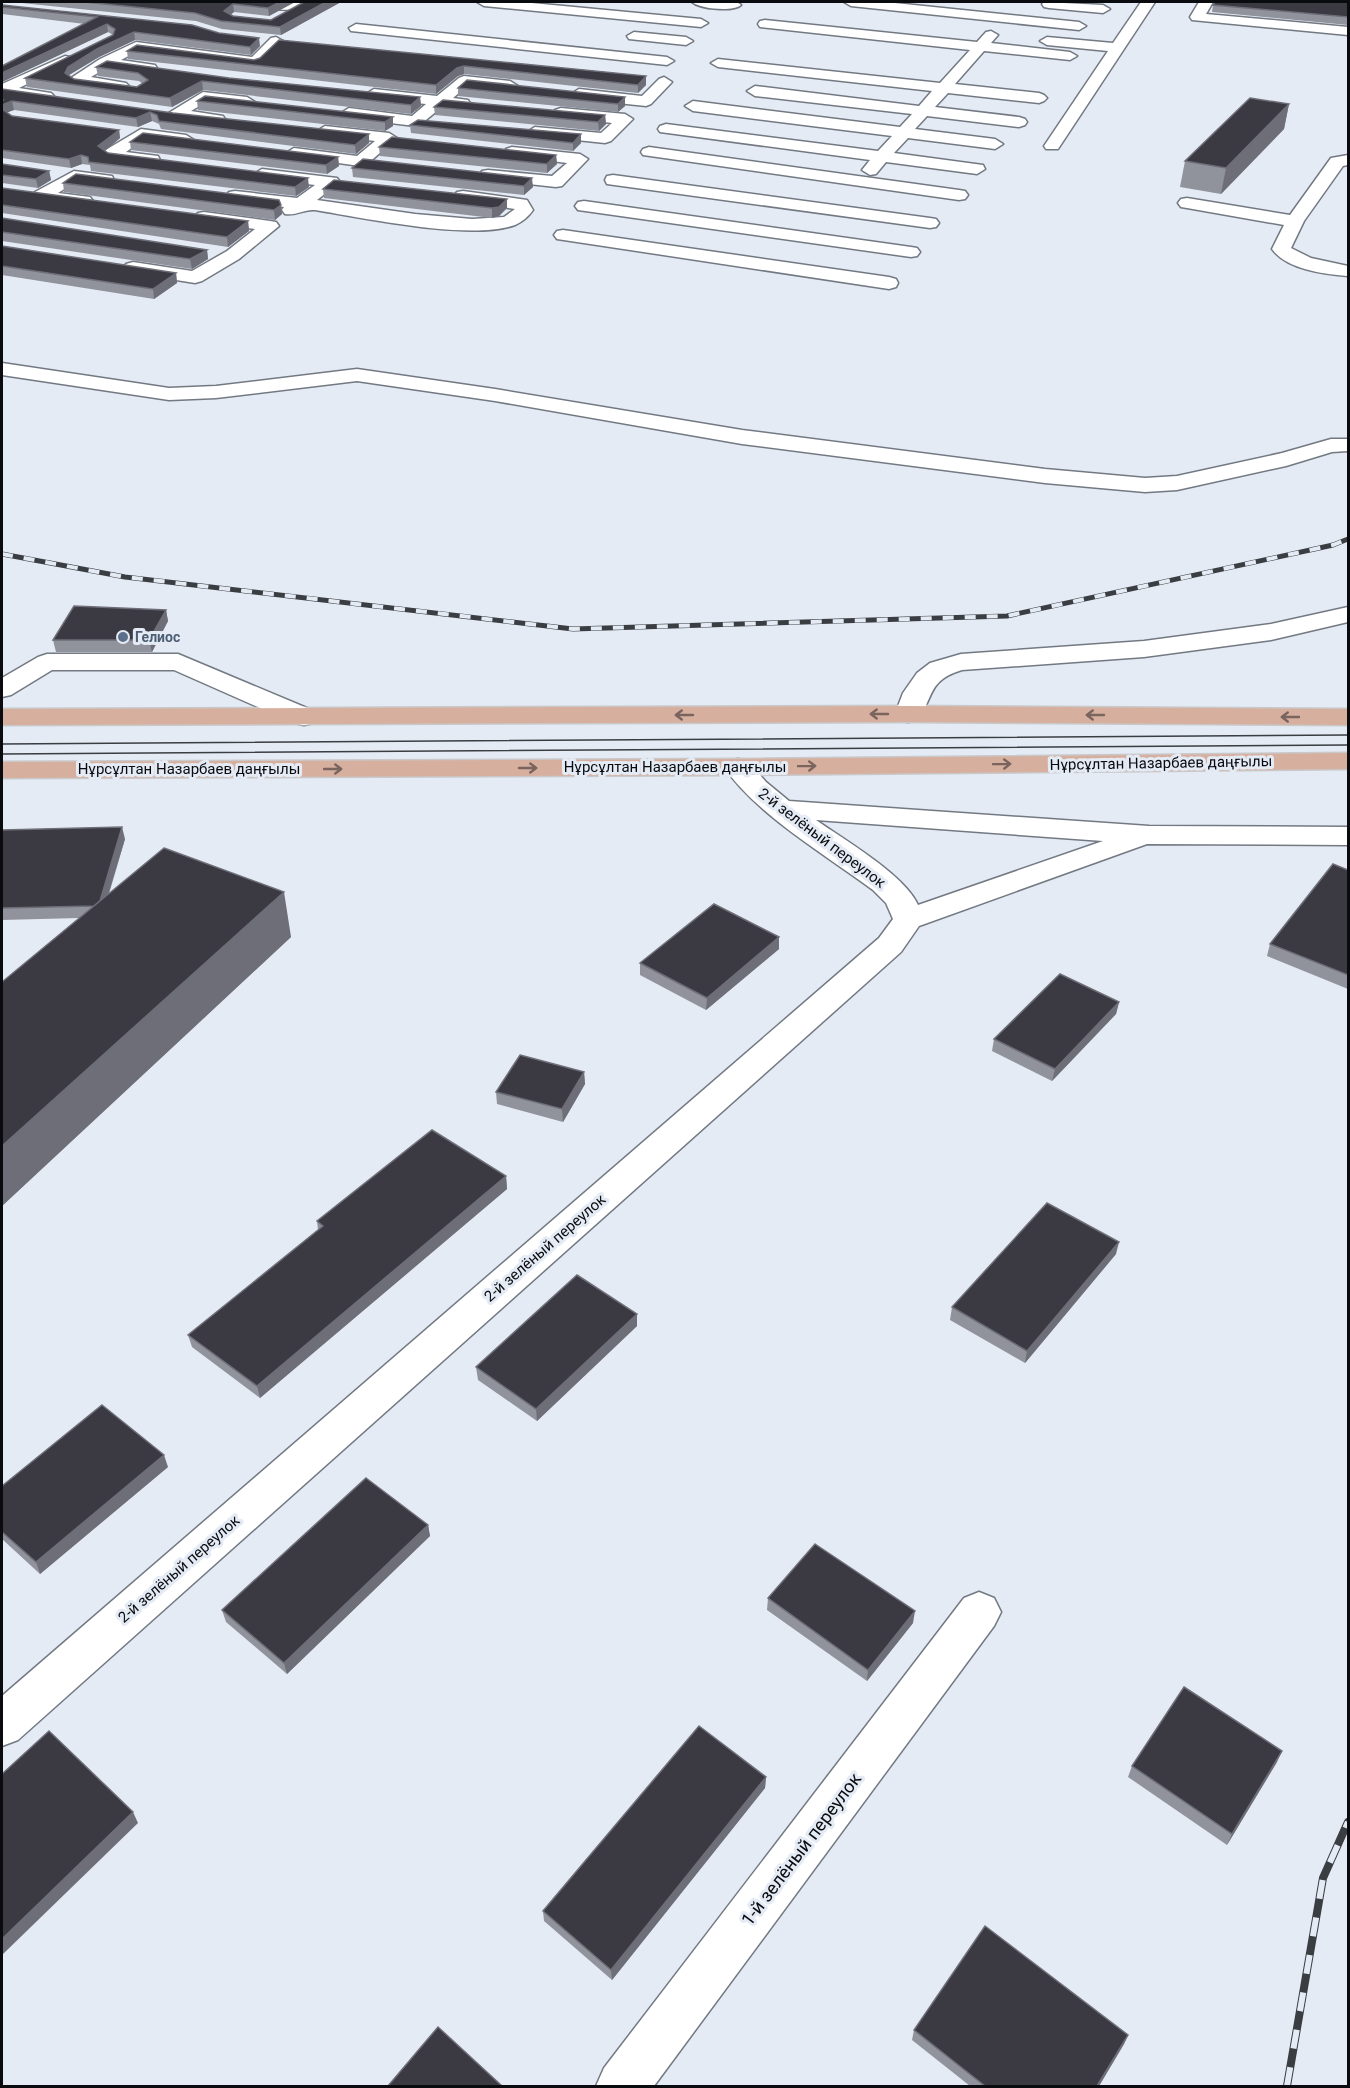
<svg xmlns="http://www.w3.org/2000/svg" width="1350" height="2088" font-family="Roboto,sans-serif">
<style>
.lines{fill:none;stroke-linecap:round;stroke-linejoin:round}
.minor-casing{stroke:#737982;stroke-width:3}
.major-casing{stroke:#c9c9ca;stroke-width:3}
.minor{fill:#fff;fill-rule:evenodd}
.major{fill:#d7af9f;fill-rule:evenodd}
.tram{stroke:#3a3d42;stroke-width:1.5}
.rail-far1-casing{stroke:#3a3d42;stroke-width:5}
.rail-casing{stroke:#3a3d42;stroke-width:8}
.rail-far1{stroke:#e4ebf5;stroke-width:4;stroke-dasharray:11;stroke-linecap:butt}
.rail{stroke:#e4ebf5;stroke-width:6;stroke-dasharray:19;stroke-linecap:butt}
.wall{fill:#90929c}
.shaded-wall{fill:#6e6e78}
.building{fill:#3b3942;stroke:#6e6e78;stroke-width:1.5}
.oneway{stroke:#7a655e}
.service-dot{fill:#5c6f8a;stroke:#e4ebf5;stroke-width:2}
.labels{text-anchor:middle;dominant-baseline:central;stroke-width:6;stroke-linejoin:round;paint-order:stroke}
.far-service-label{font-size:14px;font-weight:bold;fill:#4e5e75;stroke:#e4ebf5;text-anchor:start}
.street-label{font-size:15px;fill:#090b0f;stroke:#e4ebf5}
.near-street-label{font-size:18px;fill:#090b0f;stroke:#e4ebf5}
</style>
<rect width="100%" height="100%" fill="#e4ebf5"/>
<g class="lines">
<defs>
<g id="minor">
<path d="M247 2 304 3 306 6C299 13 254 9 247 2Z"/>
<path d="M477 2H521L701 19 708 23 701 27 484 6Z"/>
<path d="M692 2H737L741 5C733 12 700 9 692 2Z"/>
<path d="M844 2H885L1079 22 1086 26 1079 30 851 6Z"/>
<path d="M1044 2 1103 5 1110 9 1103 13 1049 8 1044 7 1042 4Z"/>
<path d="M1141 2H1155L1058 149H1046L1044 146 1108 51 1047 45 1040 41 1047 37 1113 43Z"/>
<path d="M1199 2H1213L1206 14 1348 27V35L1192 20 1190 17Z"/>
<path d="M765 20 977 42 986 32 991 31 998 35 991 43 1070 52 1077 56 1070 60 984 51 955 84 1039 93 1044 95 1047 98 1044 101 1039 103 948 93 935 107 1019 117 1025 119 1027 122 1025 125 1019 127 927 116 915 129 995 139 1003 144 995 149 908 138 894 153 983 165 985 169 977 174 886 162 876 174 870 175 862 170 870 160 660 132 658 129 660 126 666 124 878 151 892 136 693 111 685 106 693 101 900 127 912 114 755 96 747 91 755 86 919 106 932 91 718 67 711 63 718 59 940 83 970 50 760 27 758 24 760 21Z"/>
<path d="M356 24 667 57 674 61 667 65 351 31 349 28Z"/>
<path d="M634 32 686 37 693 41 686 45 629 39 627 36Z"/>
<path d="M276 37 283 41 281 44 260 65 255 66 138 51 121 60 155 65 157 68 155 71 108 67 91 77 126 83 129 86 126 89 121 91 76 85 68 80 100 59 136 42 252 57 271 38Z"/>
<path d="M65 56 70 57 72 60 70 63 19 88 51 93 54 96 51 99 46 101 2 94V84Z"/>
<path d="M464 76 510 81 518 86 510 91 467 86 453 98 468 100 470 103 468 106H443L421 124 415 126 349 118 341 113 349 108 412 116 426 104 374 99 366 94 374 89 437 96 459 78Z"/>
<path d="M664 77 672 82 651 104 646 106 579 99 571 94 579 89 642 96 659 79Z"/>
<path d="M203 92 247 97 255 102 247 107 206 102 191 111 223 116 225 119C218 127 174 121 167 114Z"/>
<path d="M561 108 625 114 633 119 611 141 605 143 529 135 527 132 535 127 601 133 612 123 555 116 553 113 555 110Z"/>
<path d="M325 126 389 133 397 138 366 165 360 166 288 156 286 153 294 148 357 156 375 141 319 134 317 131Z"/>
<path d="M141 129 186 135 194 140 186 145 144 139 126 152 158 156 160 160 158 164 152 165 104 159 102 155 104 151Z"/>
<path d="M512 147 580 154 588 159 562 186 556 187 482 179 480 175 482 171 488 170 552 176 567 163 506 155 504 152 506 149Z"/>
<path d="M649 147 959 190 965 191 968 195 965 199 959 200 643 155 641 152 643 149Z"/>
<path d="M1348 155V165L1343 166 1304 221 1291 248 1311 258 1348 266V276C1325 274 1287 270 1272 249L1284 225 1187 208 1181 207 1178 203 1181 199 1187 198 1290 215 1331 158Z"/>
<path d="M262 169 337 178 340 182 317 200 415 214 472 219 504 217 515 209 457 200 454 196 457 192 463 191 527 200 533 210C529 216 522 222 515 225 471 241 364 218 315 210 304 209 296 216 285 214L282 210 284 207 229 200 226 196 229 192 235 191 297 198 315 185 256 178 254 174Z"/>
<path d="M74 171 112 176 114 180 112 184 106 185 77 181 58 193 90 197 93 201 90 205 84 206 41 201 35 200 32 196 35 192Z"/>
<path d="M613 175 930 218 936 219 939 223 936 227 930 228 607 184 605 180 607 176Z"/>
<path d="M584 201 911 247 917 248 920 252 917 256 911 257 578 210 575 206 578 202Z"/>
<path d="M204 212 270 221 276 222 279 226 239 259 202 281 195 283 126 272 124 268 126 264 133 262 192 271 227 251 255 229 198 221 195 217 198 213Z"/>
<path d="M563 230 889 277 896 279 898 283 896 287 889 289 557 239 554 235 557 231Z"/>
<path d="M2 363 169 388 216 386 357 369 495 389 742 430 1045 469 1145 478 1177 476 1282 453 1331 439H1348V451L1332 452 1286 466 1177 490 1145 492 1045 483 742 444 495 401 357 381 216 398 169 400 2 375Z"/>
<path d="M1348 607V622L1271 640 1144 657 962 670C928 680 934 696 918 720L908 722 898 720 895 714 903 693 917 673 930 663 961 654 1144 641 1271 624Z"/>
<path d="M47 654H178L314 711 317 717 314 723 304 725 294 723 174 670H52L11 695 2 697V678L38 657Z"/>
<path d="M738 759 748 761 766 782 789 801 1149 826 1348 827V845L1147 844 919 926 901 952 18 1740 2 1746V1696L879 938 893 919 886 903 873 890C826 855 757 815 724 767L728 761ZM816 820 1103 841 918 905C905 875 843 839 816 820Z"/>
<path d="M979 1592 994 1598 1001 1612 994 1626 654 2086H596L604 2068 964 1598Z"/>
</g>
<g id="major">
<path d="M908 706 1348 709V725L908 722 2 725V709Z"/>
<path d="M1348 753V769L738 775 2 778V762L738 759Z"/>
</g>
</defs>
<use href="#minor" class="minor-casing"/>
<use href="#major" class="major-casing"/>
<use href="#minor" class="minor"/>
<use href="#major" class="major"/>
<g class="tram">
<path d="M2 744 1348 735"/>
<path d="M2 754 1348 745"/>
</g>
<defs>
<path id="rail-far1" d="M2 554 125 577 573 629 1007 616 1333 545 1348 539"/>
<path id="rail" d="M1287 2086 1323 1878 1348 1822"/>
</defs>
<use href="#rail-far1" class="rail-far1-casing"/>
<use href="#rail" class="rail-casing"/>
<use href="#rail-far1" class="rail-far1"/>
<use href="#rail" class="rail"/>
</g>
<g class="wall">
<path d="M12 2H295L269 16 234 12 230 15 233 16 271 20 304 2H341L281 35 222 29 196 21Z"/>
<path d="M1348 2V25L1212 12 1213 5Z"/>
<path d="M2 5 192 25 260 46 251 55 135 40 99 57 69 75 74 79 137 87 143 84 139 81 98 76 96 67 229 78 420 97 421 106 411 114 203 90 172 107 27 87 25 78 113 35 108 32 2 82V66L85 24 2 14Z"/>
<path d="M279 40 646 76V85L638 93 464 74 458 76 436 94 128 59 127 51 254 60 260 58Z"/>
<path d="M458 88 625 97V106L618 112 458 96Z"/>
<path d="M2 89 173 113 369 134V143L356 154 161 129 159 124 152 121 138 127 14 110 7 112 12 116 119 130 120 138 105 151 108 153 309 187 296 196 91 171 90 165 82 164 71 168 2 158Z"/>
<path d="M197 101 393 117V126L385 131 198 110Z"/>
<path d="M1289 104 1284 129 1221 194 1180 187 1185 161Z"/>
<path d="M434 107 605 115 606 124 599 131 435 115Z"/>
<path d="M410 125 581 134V143L573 151 411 133Z"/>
<path d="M130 142 338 157 339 166 327 174 131 150Z"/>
<path d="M379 147 556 155 557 164 547 173 380 156Z"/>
<path d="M2 164 49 171 51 180 38 188 2 183Z"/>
<path d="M352 168 533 187 524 195 353 177Z"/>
<path d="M63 183 281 205 282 214 275 220 64 192Z"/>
<path d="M2 188 248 221 249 231 228 247 2 213Z"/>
<path d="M323 189 507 208 499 216 492 218 324 198Z"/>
<path d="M2 218 207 250 208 259 192 269 2 241Z"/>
<path d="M2 246 176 273 177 283 154 299 2 275Z"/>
<path d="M166 610 168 621 152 652H56L53 640Z"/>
<path d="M2 830 125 839 109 894 291 937 2 1206V982L79 918 2 920Z"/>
<path d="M1348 870V989L1267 956 1270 944Z"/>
<path d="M779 937V949L706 1010 640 975V963Z"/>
<path d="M1119 1002 1116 1014 1052 1081 992 1051 994 1039Z"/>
<path d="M584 1072 585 1084 563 1122 497 1104 496 1092Z"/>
<path d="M506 1176 507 1189 260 1398 192 1347 188 1335 318 1230 317 1221Z"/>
<path d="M1116 1254 1025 1363 950 1320 952 1307Z"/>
<path d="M637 1314V1326L537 1421 478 1380 476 1367Z"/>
<path d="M168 1467 40 1574 2 1539V1486Z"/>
<path d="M428 1525 430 1536 287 1674 226 1622 222 1610Z"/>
<path d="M768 1598 913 1623 867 1681 767 1610Z"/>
<path d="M1277 1762 1227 1845 1128 1777 1132 1766Z"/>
<path d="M766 1777 765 1788 612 1980 544 1921 543 1911Z"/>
<path d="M914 2030 1128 2035 1124 2044 1099 2086H970L912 2040Z"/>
</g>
<g class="shaded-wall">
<path d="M280 2H295L269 16 268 8Z"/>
<path d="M326 2H341L281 35 280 27Z"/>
<path d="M233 4 234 12 225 19 224 11Z"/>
<path d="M107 24 108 32 2 82V73Z"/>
<path d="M134 32 135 40 99 57 69 75 66 82 65 73 68 67 97 49Z"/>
<path d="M259 38 260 46 251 55 250 47Z"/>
<path d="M464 66V74L458 76 436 94V85L457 68Z"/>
<path d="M646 76V85L638 93V85Z"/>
<path d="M202 81 203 90 172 107 170 98Z"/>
<path d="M420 97 421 106 411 114V105Z"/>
<path d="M625 97V106L618 112V104Z"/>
<path d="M12 101 14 110 6 113 2 109 4 104Z"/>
<path d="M1289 104 1284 129 1221 194 1226 168Z"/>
<path d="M150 112 152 121 138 127 136 118Z"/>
<path d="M605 115 606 124 599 131 598 122Z"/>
<path d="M393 117V126L385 131V122Z"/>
<path d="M119 130 120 138 100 155 98 146Z"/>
<path d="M369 134V143L356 154 355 145Z"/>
<path d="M581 134V143L573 151V143Z"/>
<path d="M81 155 82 164 71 168 69 159Z"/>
<path d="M556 155 557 164 547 173V164Z"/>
<path d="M338 157 339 166 327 174 326 165Z"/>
<path d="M49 171 51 180 38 188 36 179Z"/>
<path d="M308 178 309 187 296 196 295 187Z"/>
<path d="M532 178 533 187 524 195V186Z"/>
<path d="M507 199V208L499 216 492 218V208Z"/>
<path d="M281 205 282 214 275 220 274 210Z"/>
<path d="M248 221 249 231 228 247 227 237Z"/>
<path d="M207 250 208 259 192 269 190 259Z"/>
<path d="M176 273 177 283 154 299 153 289Z"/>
<path d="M166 610 168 621 152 652 149 640Z"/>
<path d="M122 827 125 839 101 918 98 906Z"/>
<path d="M284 892 291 937 2 1206V1146Z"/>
<path d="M779 937V949L706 1010 707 998Z"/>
<path d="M1119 1002 1116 1014 1052 1081 1055 1069Z"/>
<path d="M584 1072 585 1084 563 1122 562 1109Z"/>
<path d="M506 1176 507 1189 260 1398 257 1386Z"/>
<path d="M1119 1242 1116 1254 1025 1363 1027 1351Z"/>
<path d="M637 1314V1326L537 1421 536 1409Z"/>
<path d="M164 1455 168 1467 40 1574 36 1562Z"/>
<path d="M428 1525 430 1536 287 1674 284 1663Z"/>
<path d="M915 1611 913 1623 867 1681 868 1670Z"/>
<path d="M1282 1751 1277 1762 1227 1845 1232 1834Z"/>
<path d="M766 1777 765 1788 612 1980 611 1970Z"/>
<path d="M133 1812 138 1823 2 1955V1939Z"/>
<path d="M1128 2035 1124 2044 1099 2086H1097Z"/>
</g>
<g class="building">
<path d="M84 2H280L268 8 233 4 224 11 233 16 271 20 304 2H326L280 27 221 21 195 13Z"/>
<path d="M1215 2H1348V17L1213 5Z"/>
<path d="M2 5 192 25 219 33 259 38 250 47 134 32 97 49 68 67 65 73 74 79 137 87 148 80 138 73 96 67 107 61 229 78 420 97 411 105 202 81 170 98 25 78 113 35 115 29 107 24 2 73V66L97 17 2 7Z"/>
<path d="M279 40 646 76 638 85 464 66 457 68 436 85 127 51 137 45 254 60 260 58Z"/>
<path d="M467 80 625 97 618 104 458 88Z"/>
<path d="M2 89 173 113 369 134 355 145 159 121 157 115 150 112 136 118 12 101 4 104 2 109 12 116 119 130 98 146 108 153 308 178 295 187 89 162 88 157 81 155 69 159 2 150V101L3 100H2Z"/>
<path d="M205 96 393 117 385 122 197 101Z"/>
<path d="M1250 98 1289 104 1226 168 1185 161Z"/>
<path d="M443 100 605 115 598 122 434 107Z"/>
<path d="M418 120 581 134 573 143 410 125Z"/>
<path d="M143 133 338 157 326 165 130 142Z"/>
<path d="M392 137 556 155 547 164 379 147Z"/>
<path d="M363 159 532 178 524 186 352 168Z"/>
<path d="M2 164 49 171 36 179 2 175Z"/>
<path d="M76 174 279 200 281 205 274 210 63 183Z"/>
<path d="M334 180 507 199 499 207 492 208 323 189Z"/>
<path d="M2 188 248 221 227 237 2 205Z"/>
<path d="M2 218 207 250 190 259 2 232Z"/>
<path d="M2 246 176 273 153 289 2 266Z"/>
<path d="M74 606 166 610 149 640H53Z"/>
<path d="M122 827 100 901 94 906 2 908V830Z"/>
<path d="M164 848 284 892 2 1146V982Z"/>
<path d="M1333 864 1348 870V975L1270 944Z"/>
<path d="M714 904 779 937 707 998 640 963Z"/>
<path d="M1060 974 1119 1002 1055 1069 994 1039Z"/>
<path d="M520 1055 584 1072 562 1109 496 1092Z"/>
<path d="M432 1130 506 1176 257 1386 188 1335 323 1226 317 1221Z"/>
<path d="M1047 1203 1119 1242 1027 1351 952 1307Z"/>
<path d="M577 1275 637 1314 536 1409 476 1367Z"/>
<path d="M102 1405 164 1455 36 1562 2 1532V1486Z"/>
<path d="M366 1478 428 1525 284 1663 222 1610Z"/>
<path d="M815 1544 915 1611 868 1670 768 1598Z"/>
<path d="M1184 1687 1282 1751 1232 1834 1132 1766Z"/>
<path d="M699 1726 766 1777 611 1970 543 1911Z"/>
<path d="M49 1731 133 1812 2 1939V1774Z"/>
<path d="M985 1926 1128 2035 1097 2086H985L914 2030Z"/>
<path d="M438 2027 502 2086H388Z"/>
</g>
<defs><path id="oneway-shaft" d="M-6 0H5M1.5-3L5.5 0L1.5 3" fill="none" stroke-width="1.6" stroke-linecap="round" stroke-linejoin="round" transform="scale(1.5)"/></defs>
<g class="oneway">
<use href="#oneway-shaft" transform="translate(879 714) rotate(180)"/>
<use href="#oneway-shaft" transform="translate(684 715) rotate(180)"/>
<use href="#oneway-shaft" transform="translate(1095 715) rotate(-180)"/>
<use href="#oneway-shaft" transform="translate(1290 717) rotate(-180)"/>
<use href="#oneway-shaft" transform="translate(1002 764) rotate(-1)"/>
<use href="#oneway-shaft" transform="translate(807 766) rotate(-1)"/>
<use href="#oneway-shaft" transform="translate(528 768)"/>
<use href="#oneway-shaft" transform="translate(333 769)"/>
</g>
<circle class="service-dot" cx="123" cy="637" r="6"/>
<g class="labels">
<g class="far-service-label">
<text x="135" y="637">Гелиос</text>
</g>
<g class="street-label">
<text transform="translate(1161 763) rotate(-1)">Нұрсұлтан Назарбаев даңғылы</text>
<text x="675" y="767">Нұрсұлтан Назарбаев даңғылы</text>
<text x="189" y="769">Нұрсұлтан Назарбаев даңғылы</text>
<text transform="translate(822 838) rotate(37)">2-й зелёный переулок</text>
<text transform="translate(545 1248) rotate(-41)">2-й зелёный переулок</text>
<text transform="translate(179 1569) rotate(-41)">2-й зелёный переулок</text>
</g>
<g class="near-street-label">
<text transform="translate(801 1849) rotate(-53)">1-й зелёный переулок</text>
</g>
</g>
<rect width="1350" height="2088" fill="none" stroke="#090b0f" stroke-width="6"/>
</svg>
